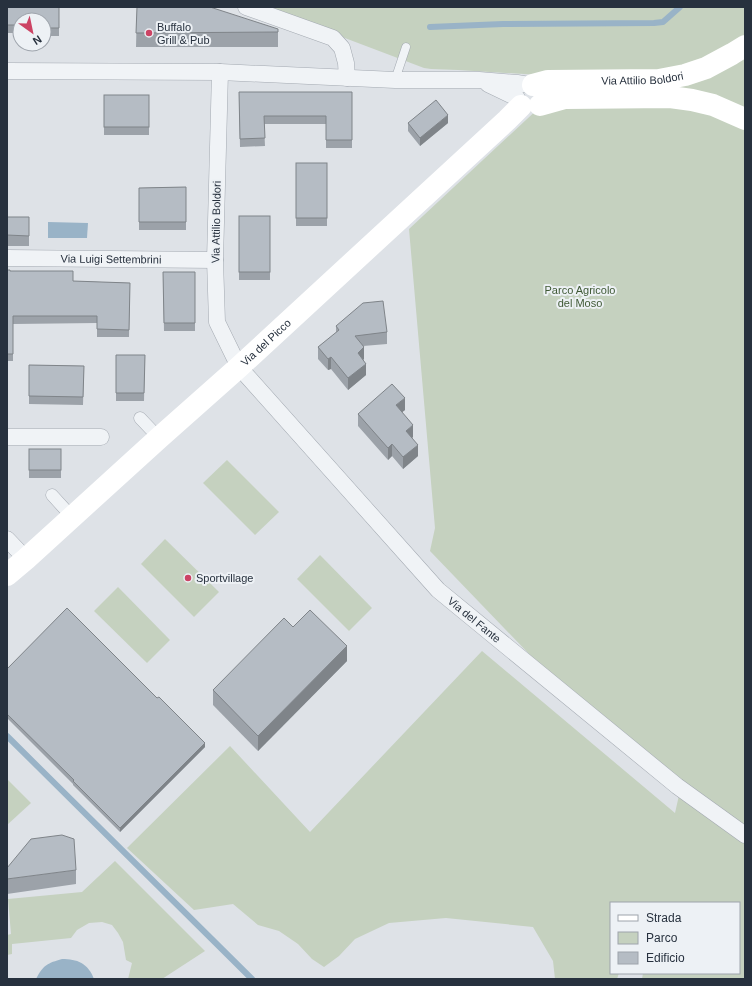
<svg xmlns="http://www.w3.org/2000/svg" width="752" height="986" font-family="Arial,sans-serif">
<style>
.green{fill:#c5d1bf}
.water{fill:#99b3c7}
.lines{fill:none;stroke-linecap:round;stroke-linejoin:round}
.stream{stroke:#99b3c7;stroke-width:6}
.service-casing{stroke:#a3a9b1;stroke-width:9}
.pedestrian-casing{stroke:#a3a9b1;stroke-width:13}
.minor-casing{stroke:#a3a9b1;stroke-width:17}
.service{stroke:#f0f3f6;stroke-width:8}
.pedestrian{stroke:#f0f3f6;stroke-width:12}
.minor{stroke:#f0f3f6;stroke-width:16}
.secondary{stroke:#fff;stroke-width:22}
.wall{fill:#9ca2a9}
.shaded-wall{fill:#7f8489}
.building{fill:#b5bcc4;stroke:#7f8489}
.poi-dot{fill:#cc4364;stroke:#edf1f5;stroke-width:1.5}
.labels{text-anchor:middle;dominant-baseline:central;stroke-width:4;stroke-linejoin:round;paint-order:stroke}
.poi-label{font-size:11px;fill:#27313e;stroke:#edf1f5;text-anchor:start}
.street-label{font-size:11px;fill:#27313e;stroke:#edf1f5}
.park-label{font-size:11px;fill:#3f5935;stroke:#edf1f5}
</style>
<rect width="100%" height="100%" fill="#dee2e7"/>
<g class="green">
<path d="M263 7H745V979H642L643 973H739V903H611V973H619L617 979H555L553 961 533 927 446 918 389 923 355 939 339 956 324 967 312 959 298 944 279 931 258 925 233 904 194 910 127 848 230 746 310 832 482 651 675 813 682 782 556 682 430 551 435 528 409 229 572 77 458 70 431 69 424 68Z"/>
<path d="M227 460 279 512 255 535 203 483Z"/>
<path d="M165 539 219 592 194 617 141 564Z"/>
<path d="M320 555 372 608 349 631 297 579Z"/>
<path d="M118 587 170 640 147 663 94 611Z"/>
<path d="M7 779 31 803 7 825Z"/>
<path d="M115 861 205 951 162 979H128L132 963 126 960 123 942 118 933 112 925 102 922 89 923 77 930 71 938 12 944V954L7 955V935L11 934 8 899 82 892Z"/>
</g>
<g class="water">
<path d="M48 222 88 223 87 238H48Z"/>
<path d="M62 959C77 959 88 963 94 979H36C43 965 48 963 62 959Z"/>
</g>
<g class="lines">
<g class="stream">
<path d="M430 27 503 24 654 23 663 22 680 7"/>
<path d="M7 736 252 979"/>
</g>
<defs>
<path id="service" d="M395 80 406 47"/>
<g id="pedestrian">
<path d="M140 418 159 438"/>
<path d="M52 495 72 517"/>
</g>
<g id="minor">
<path d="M246 7 333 38 342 48 346 63 347 78"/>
<path d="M7 71 220 72 395 80H479L517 83 529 85"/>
<path id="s1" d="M220 72 215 260 217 322 239 367 438 590 677 786 745 835"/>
<path d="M488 84 517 98"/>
<path id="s2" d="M7 258 215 260"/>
<path d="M7 437H101"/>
<path d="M7 539 26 559"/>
</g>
</defs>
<use href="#service" class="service-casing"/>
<use href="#pedestrian" class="pedestrian-casing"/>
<use href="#minor" class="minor-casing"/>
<use href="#service" class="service"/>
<use href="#pedestrian" class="pedestrian"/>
<use href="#minor" class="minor"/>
<g class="secondary">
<path id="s3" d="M533 85 548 81 659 80 685 75 706 68 732 54 745 46"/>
<path d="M540 105 565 98 670 97 692 100 713 105 745 119"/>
<path id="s4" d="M7 575 26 559 159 438 239 367 507 120 521 106"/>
</g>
</g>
<g class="wall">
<path d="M7 7H59V36H44V20H20V33H7Z"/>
<path d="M137 7 278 29V47H136Z"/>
<path d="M239 92H352V148H326V124H264L265 146 240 147Z"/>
<rect x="104" y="95" width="45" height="40"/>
<path d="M408 123H448L420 146 408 131Z"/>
<rect x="296" y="163" width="31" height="63"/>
<path d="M186 187V230H139V188Z"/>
<rect x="239" y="216" width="31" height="64"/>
<rect x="7" y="217" width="22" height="29"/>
<path d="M7 270 10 271 73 281 130 283 129 337H97V323L13 324V361H7Z"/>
<path d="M163 272H195V331H164Z"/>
<path d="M336 326 387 332V344L363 346 364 359 363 360 366 375 348 390 331 369 328 370 318 359V347L336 333Z"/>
<path d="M116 355H145L144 401H116Z"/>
<path d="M29 365 84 366 83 405 29 404Z"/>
<path d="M405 410 402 412 413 437 412 438 418 456 403 469 392 456 388 460 358 426V414Z"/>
<rect x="29" y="449" width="32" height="29"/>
<path d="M293 627 347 661 258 751 213 705V690Z"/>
<path d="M7 669 205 747 120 832 73 785V784L7 718Z"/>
<path d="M76 870V884L7 894V879Z"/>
</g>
<g class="shaded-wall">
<path d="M448 115V123L420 146V138Z"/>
<path d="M364 347V359L358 364V353Z"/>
<path d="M331 357V369L328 370V359Z"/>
<path d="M366 364V375L348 390V378Z"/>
<path d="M405 398V410L396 417V405Z"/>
<path d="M413 425V437L406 443V431Z"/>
<path d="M392 444V456L388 460V448Z"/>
<path d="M418 445V456L403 469V457Z"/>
<path d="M347 646V661L258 751V736Z"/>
<path d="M205 743V747L120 832V828Z"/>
</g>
<g class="building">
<path d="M7 7H59V28H44V20H20V25H7Z"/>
<path d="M137 7H210L278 29V32L136 33Z"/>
<path d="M239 92H352V140H326V116H264L265 138 240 139Z"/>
<rect x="104" y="95" width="45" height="32"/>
<path d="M436 100 448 115 420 138 408 123Z"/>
<rect x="296" y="163" width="31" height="55"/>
<path d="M186 187V222H139V188Z"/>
<rect x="239" y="216" width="31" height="56"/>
<path d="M7 217H29V236L7 235Z"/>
<path d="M7 270H10V271H73V281L130 283 129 330 97 329V316H13V354H7Z"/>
<path d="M163 272H195V323H164Z"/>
<path d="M383 301 387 332 355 336 364 347 358 353 366 364 348 378 331 357 328 359 318 347 339 330 336 326 363 303Z"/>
<path d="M116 355H145L144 393H116Z"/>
<path d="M29 365 84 366 83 397 29 396Z"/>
<path d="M392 384 405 398 396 405 413 425 406 431 418 445 403 457 392 444 388 448 358 414Z"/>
<rect x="29" y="449" width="32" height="21"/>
<path d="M67 608 157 698 159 697 205 743 120 828 73 781 74 780 7 714V669Z"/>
<path d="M310 610 347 646 258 736 213 690 284 618 293 627Z"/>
<path d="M62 835 74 839 76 870 7 879V868L31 839Z"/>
</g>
<g class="poi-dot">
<circle cx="149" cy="33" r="4"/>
<circle cx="188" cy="578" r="4"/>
</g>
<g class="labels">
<g class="poi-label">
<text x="157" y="27">Buffalo<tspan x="157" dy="13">Grill &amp; Pub</tspan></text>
<text x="196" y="578">Sportvillage</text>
</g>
<g class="street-label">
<text stroke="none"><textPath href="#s3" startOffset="110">Via Attilio Boldori</textPath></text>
<text transform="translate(216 222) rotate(-89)">Via Attilio Boldori</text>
<text stroke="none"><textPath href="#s2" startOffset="104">Via Luigi Settembrini</textPath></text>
<text stroke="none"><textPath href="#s4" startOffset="348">Via del Picco</textPath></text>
<text stroke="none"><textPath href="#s1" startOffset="646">Via del Fante</textPath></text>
</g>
<g class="park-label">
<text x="580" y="290">Parco Agricolo<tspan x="580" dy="13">del Moso</tspan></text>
</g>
</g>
<rect width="752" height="986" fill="none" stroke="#27313e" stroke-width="16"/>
<rect x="610" y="902" width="130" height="72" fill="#edf1f5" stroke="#9ea4ac"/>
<rect x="618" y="915" width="20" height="6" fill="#ffffff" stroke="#9ea4ac"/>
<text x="646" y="922" font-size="12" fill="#27313e">Strada</text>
<rect x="618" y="932" width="20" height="12" fill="#c5d1bf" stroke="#9ea4ac"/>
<text x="646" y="942" font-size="12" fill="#27313e">Parco</text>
<rect x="618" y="952" width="20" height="12" fill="#b5bcc4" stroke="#9ea4ac"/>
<text x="646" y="962" font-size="12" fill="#27313e">Edificio</text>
<g transform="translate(32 32) rotate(147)"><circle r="19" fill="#edf1f5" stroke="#9ea4ac"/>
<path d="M0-3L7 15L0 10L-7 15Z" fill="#cc4364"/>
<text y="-6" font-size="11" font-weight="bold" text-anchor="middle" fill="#27313e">N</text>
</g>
</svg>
